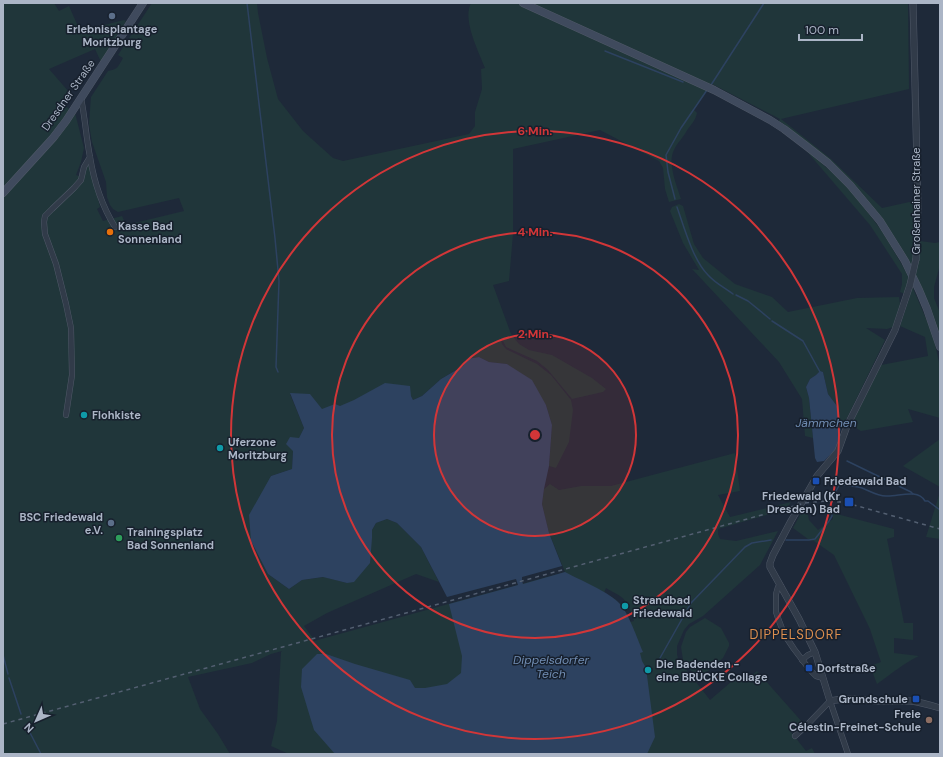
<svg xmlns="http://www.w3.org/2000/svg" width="943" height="757" font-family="'DM Sans',sans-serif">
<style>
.green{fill:#20363a;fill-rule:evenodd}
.water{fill:#2d4260}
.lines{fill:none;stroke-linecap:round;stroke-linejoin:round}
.stream{stroke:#2d4260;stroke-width:1.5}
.minor-casing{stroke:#4f5867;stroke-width:6}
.tertiary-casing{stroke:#4f5867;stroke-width:7}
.secondary-casing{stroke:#4f5867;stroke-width:8}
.minor{stroke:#313b49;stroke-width:5}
.tertiary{stroke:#313b49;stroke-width:6}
.secondary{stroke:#3f4a5d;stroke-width:7}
.rail{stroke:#535f71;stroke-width:1.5;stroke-dasharray:4 4;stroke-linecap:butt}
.tertiary-bridge-casing{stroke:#4f5867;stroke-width:7;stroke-linecap:butt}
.tertiary-bridge{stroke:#313b49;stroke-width:6}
.ring{fill:none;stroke:#d23638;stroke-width:2}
.service-dot{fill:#5c6f8a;stroke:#17202d;stroke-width:1.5}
.food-dot{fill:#e8710a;stroke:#17202d;stroke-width:1.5}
.culture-dot{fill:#0f9aa8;stroke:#17202d;stroke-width:1.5}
.transit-dot{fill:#1a4fb4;stroke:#17202d;stroke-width:1.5}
.leisure-dot{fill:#2e9e5b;stroke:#17202d;stroke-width:1.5}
.education-dot{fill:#8d6e63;stroke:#17202d;stroke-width:1.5}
.labels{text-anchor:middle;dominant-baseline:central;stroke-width:3;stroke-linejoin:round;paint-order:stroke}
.poi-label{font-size:11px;font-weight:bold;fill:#abb5c6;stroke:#17202d;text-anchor:start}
.street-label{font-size:11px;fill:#abb5c6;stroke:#17202d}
.water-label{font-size:12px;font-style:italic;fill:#708cb2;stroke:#17202d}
.quarter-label{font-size:13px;letter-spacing:1px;fill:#dd8f4f;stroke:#17202d}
.centre{fill:#d23638;stroke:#17202d;stroke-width:2}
.ring-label{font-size:12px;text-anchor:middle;font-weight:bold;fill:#d23638;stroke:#17202d;stroke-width:3;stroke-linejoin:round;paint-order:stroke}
</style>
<rect width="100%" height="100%" fill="#1e2939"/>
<g class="green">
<path d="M3 3H54L59 11 69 6 80 31 124 20 126 21 101 62 95 49 49 69 69 92 61 103 75 113 84 148 81 162 76 175 82 177 85 167 89 163 100 207 97 209 103 221 122 216 126 225 184 211 179 198 118 212 113 209 110 205 107 197 106 182 92 142 89 124 91 97 108 71C118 69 118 67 123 58L118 55 152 3H257L258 13 267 58 278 99 303 131 333 158 343 161 469 134 475 126V112L482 89 481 69 485 68C479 52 462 20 471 3H908L909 89 781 119 831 159 882 208 914 201 920 206V241L935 243 940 242V265L934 287V298L940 313V342L910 264 844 176 778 122 780 119 712 84 693 109 697 113C695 122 691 124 686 132 683 138 677 143 674 150 667 163 677 186 681 199L669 202 665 189 663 168 659 161 600 130 513 149V234L509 281 493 285 511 334 519 344 529 350 552 355 592 378 606 389 603 392 572 399 548 370 537 361 506 347 502 339H501L502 344 506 349 537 364 551 375 571 400 573 410 569 442 556 468 549 466 552 425 546 405 507 364 489 362 479 357 467 359 463 366 441 379 422 396 413 400 411 396 334 417 290 394 304 428 293 451 292 469 271 476 251 541 268 574 289 589 302 580 324 577 347 583 372 538V530L376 523 387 519 397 523 421 547 439 582 416 574 327 613 304 626 313 638 314 641 565 572 549 533 542 504 544 489 550 484 559 490 581 486H611L735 453 740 491 718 495 730 517 791 502 784 513 777 512 718 529V534L720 539 736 541 778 531 760 565 703 616 689 624 684 630 677 646V654L678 659 710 700 738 676 744 682 757 671 803 723 791 732 806 751 812 748 815 754H289L271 746 277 721 281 652 282 651 271 654 252 663 188 677 200 709 218 734 230 754H3ZM606 588C610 591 616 593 620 596 628 601 631 612 634 621L630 622 621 605 615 599 604 593Z"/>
<path d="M804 148 835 175 854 194 884 234 906 272 933 335 940 367V418L908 409 913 422 861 431 851 425 881 365 928 356 925 337 900 326 910 296 900 292 902 284V274L870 225Z"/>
<path d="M679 204 683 206 694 244 703 258 735 284 772 297 788 312 857 298 899 297 900 304 893 327 887 329 866 328 885 340 845 422 841 428 837 406 828 394 823 372 820 371 816 375 810 379 806 387 809 398 813 438 805 436 802 399 779 362 692 269 699 270 683 243 670 211 672 207Z"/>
<path d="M940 439V487L903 466Z"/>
<path d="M940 492V539L926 537Z"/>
<path d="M807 511 809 520 818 530 833 519V513L894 529V537L887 539 904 623H913V640L894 638V653L919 656C904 663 891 674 877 684L870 666 881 662 870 629 834 555 814 541 808 539 793 528 800 515Z"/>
<path d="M705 618 721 628 729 643V646L723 658 698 680 683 660 681 647 686 632 690 627Z"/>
</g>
<g class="water">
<path d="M479 357 489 362 507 364 532 380 546 405 552 425 549 466 544 489 542 504 549 533 562 566 522 577V581L523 584 565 572C580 580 609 592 620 604 629 614 637 638 643 652L640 653 642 661 646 668 655 737 647 754H335L314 730 301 687 302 669 317 654H326L355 664 410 680 415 688H425L447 684 461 673 462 656 449 604 518 585 516 579 447 597 421 547 397 523 387 519 376 523 372 530V538L370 563 354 582 347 583 323 577 302 580 289 589 268 574 251 541 249 515 271 476 292 469 293 451 286 444 290 437 299 438 304 428 290 393 310 394 322 409 335 404 340 406 354 400 385 383 410 386 411 396 413 400 422 396 441 379 463 366 467 359Z"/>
<path d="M820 371 823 372 828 394 837 406 841 428 836 449 824 461 817 462 815 458 809 398 806 387 810 379 816 375Z"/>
</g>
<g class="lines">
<g class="stream">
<path d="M247 3 275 238 279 281 276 367 278 372"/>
<path d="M605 51 683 82"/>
<path d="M711 85 764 3"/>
<path d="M675 199 668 172 666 155 681 128 707 90"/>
<path d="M677 207C684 227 693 260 708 275 715 283 725 288 733 294"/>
<path d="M736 295 748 301 770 319"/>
<path d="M772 321 803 341 820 372"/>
<path d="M847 461 911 492 913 494"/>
<path d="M834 497 836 491 840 484C846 486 857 486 862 488 870 491 877 496 886 496 898 497 917 488 925 501H928L940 510"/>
<path d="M786 540H809L815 539 829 521 832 516V508"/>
<path d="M3 655 8 674"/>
<path d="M660 658 691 603 745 547 752 543 771 540"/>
<path d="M9 678 21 714"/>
<path d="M26 725 41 754"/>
</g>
<defs>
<g id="minor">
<path d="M81 98C85 117 86 137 90 157 94 182 102 206 115 227"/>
<path d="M66 415 72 375 71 328 66 304 56 264 45 234 44 222 45 216 52 209 74 188 81 180 84 167 90 157"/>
<path d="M781 586 778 587 776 594V612L778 618 784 634 794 649 810 670 816 676 823 678"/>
<path d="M802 660 808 655 815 652"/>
<path d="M795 736 805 727 830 701 848 754"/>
</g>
<g id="tertiary">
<path d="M913 3 918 206 916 259"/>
<path d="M910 285 895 330 847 426 838 451 817 476 801 504 791 521 773 555 770 563V567L799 619 815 652 830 701C846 697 863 700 879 701 889 701 900 701 910 701 920 702 930 705 940 708"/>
</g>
<g id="secondary">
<path d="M523 3 714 90 770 120 784 129 805 145 828 163 850 185 880 221 905 261 919 290 927 309 940 347"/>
<path d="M3 193 53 138 66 121 143 3"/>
</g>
</defs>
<use href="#minor" class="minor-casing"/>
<use href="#tertiary" class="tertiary-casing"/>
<use href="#secondary" class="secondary-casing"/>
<use href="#minor" class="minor"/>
<use href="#tertiary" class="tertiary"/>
<use href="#secondary" class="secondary"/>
<path class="rail" d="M3 724 805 503 826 501 843 502 940 529"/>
<defs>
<path id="tertiary-bridge" d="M910 285 916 259"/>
</defs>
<use href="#tertiary-bridge" class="tertiary-bridge-casing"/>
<use href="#tertiary-bridge" class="tertiary-bridge"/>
</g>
<circle cx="535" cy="435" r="101" fill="#d23638" fill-opacity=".12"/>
<g class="ring">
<circle cx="535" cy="435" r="101"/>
<circle cx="535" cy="435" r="203"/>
<circle cx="535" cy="435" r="304"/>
</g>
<g class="service-dot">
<circle cx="112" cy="16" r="4"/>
<circle cx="111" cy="523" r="4"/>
</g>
<circle class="food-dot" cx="110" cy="232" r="4"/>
<g class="culture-dot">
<circle cx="84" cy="415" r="4"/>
<circle cx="220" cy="448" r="4"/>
<circle cx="625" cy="606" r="4"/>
<circle cx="648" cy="670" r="4"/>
</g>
<g class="transit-dot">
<rect x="812" y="477" width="8" height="8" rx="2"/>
<rect x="844" y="497" width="10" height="10" rx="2"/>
<rect x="805" y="664" width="8" height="8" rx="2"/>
<rect x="912" y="695" width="8" height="8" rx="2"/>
</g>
<circle class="leisure-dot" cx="119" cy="538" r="4"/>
<circle class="education-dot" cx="929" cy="720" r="4"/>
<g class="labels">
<g class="poi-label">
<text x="112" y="29" text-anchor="middle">Erlebnisplantage<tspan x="112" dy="13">Moritzburg</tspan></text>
<text x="118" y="226">Kasse Bad<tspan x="118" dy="13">Sonnenland</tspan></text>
<text x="92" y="415">Flohkiste</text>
<text x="228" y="442">Uferzone<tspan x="228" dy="13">Moritzburg</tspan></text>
<text x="824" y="481">Friedewald Bad</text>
<text x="840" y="496" text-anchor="end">Friedewald (Kr<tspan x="840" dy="13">Dresden) Bad</tspan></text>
<text x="103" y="517" text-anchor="end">BSC Friedewald<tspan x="103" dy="13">e.V.</tspan></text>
<text x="127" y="532">Trainingsplatz<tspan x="127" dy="13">Bad Sonnenland</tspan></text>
<text x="633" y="600">Strandbad<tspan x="633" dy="13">Friedewald</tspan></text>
<text x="656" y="664">Die Badenden -<tspan x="656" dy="13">eine BRÜCKE Collage</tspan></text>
<text x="817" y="668">Dorfstraße</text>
<text x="908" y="699" text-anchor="end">Grundschule</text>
<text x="921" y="714" text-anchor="end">Freie<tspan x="921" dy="13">Célestin-Freinet-Schule</tspan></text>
</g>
<g class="street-label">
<text transform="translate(68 95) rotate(-55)">Dresdner Straße</text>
<text transform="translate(916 201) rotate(-90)">Großenhainer Straße</text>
</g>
<g class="water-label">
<text x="826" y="423">Jämmchen</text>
<text x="551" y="660">Dippelsdorfer<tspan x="551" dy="14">Teich</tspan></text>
</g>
<g class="quarter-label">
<text x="796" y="634">DIPPELSDORF</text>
</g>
</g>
<circle cx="535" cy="435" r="6" class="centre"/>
<g class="ring-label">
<text x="535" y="135">6 Min.</text>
<text x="535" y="236">4 Min.</text>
<text x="535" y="338">2 Min.</text>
</g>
<rect width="943" height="757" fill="none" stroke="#abb5c6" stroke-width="8"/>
<g transform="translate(36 721) rotate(225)" stroke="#17202d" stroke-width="3" paint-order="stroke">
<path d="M0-3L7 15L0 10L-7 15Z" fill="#abb5c6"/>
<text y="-6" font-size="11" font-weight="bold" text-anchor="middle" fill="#abb5c6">N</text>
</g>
<path d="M799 34v6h63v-6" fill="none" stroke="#abb5c6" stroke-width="2"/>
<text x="805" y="34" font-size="12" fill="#abb5c6" stroke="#17202d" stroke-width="3" paint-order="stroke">100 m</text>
</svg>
